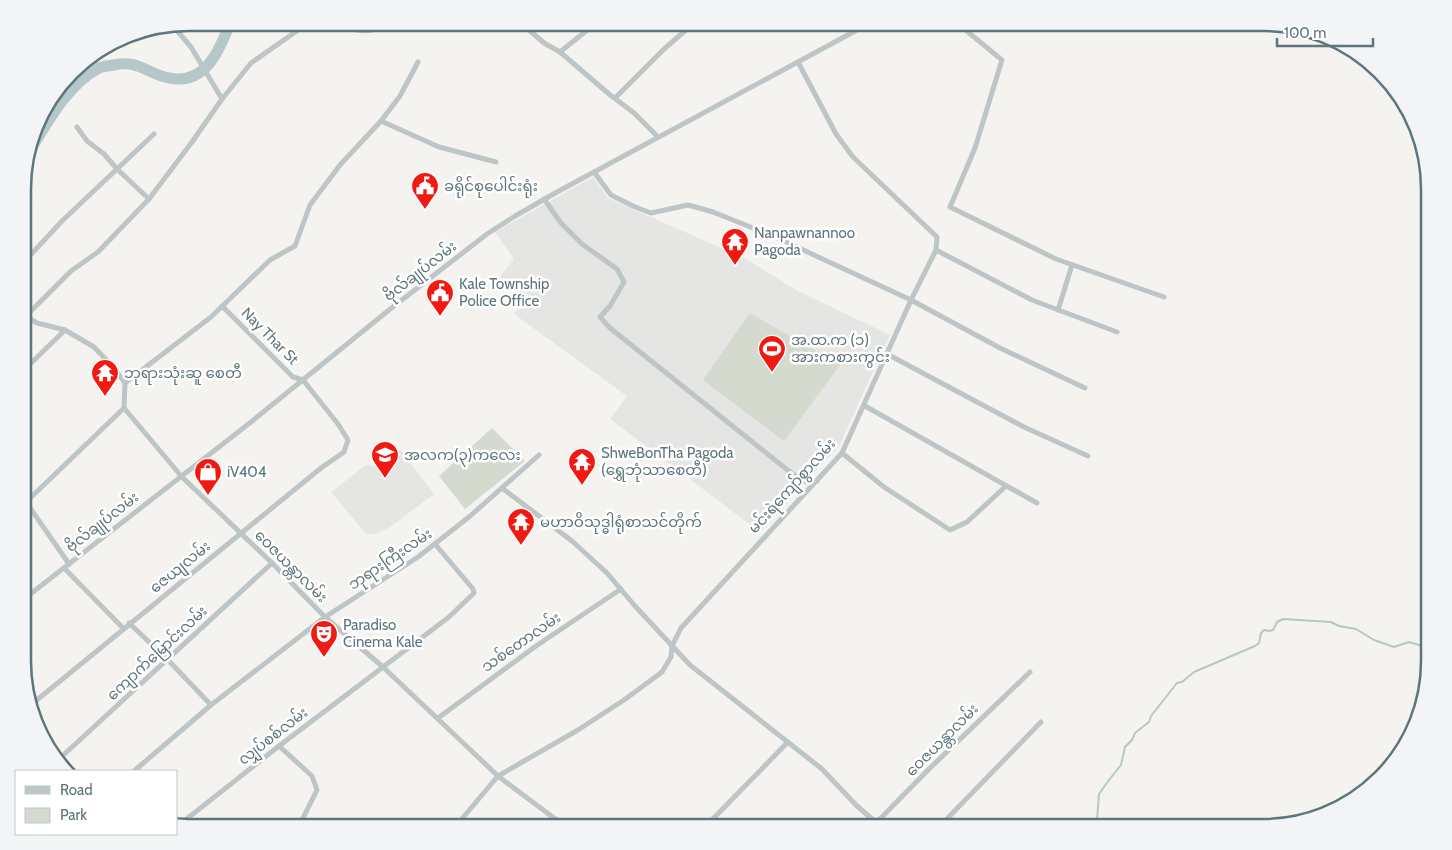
<svg xmlns="http://www.w3.org/2000/svg" width="1452" height="850" font-family="Cabin,'Noto Sans Myanmar',sans-serif">
<style>
.built{fill:#e5e5e3}
.green{fill:#d5dace}
.lines{fill:none;stroke-linecap:round;stroke-linejoin:round}
.stream{stroke:#b5c7c8;stroke-width:2}
.river{stroke:#b5c7c8;stroke-width:11}
.minor{stroke:#bec5c7;stroke-width:5}
.labels{text-anchor:middle;dominant-baseline:central;stroke-width:5;stroke-linejoin:round;paint-order:stroke}
.poi-label{font-size:15px;fill:#5d767d;stroke:#fff;text-anchor:start}
.street-label{font-size:15px;fill:#5d767d;stroke:#fff}
.rim{fill:none;stroke:#5d767d;stroke-width:2.5}
</style>
<rect width="100%" height="100%" fill="#f4f3ef"/>
<g class="built">
<path d="M593 177 608 198 746 259 796 290 890 335 839 446 760 532 610 419 627 396 514 314 526 299 499 278 514 259 495 232Z"/>
<path d="M400 449 434 494 390 527 375 534H366L331 492 366 465 382 466Z"/>
</g>
<g class="green">
<path d="M750 313 840 365 784 441 703 380Z"/>
<path d="M492 428 525 461 465 509 439 476Z"/>
</g>
<g class="lines">
<path class="stream" d="M1093 827 1097 820 1099 794 1109 780 1121 765 1125 747 1132 740 1135 733 1149 722 1151 716 1177 683 1182 682 1194 672 1255 646 1259 643 1261 633 1264 630 1269 631 1273 630 1277 622 1283 619 1331 622 1339 626 1356 629 1374 640 1394 647 1409 642 1429 648"/>
<g class="river">
<path d="M334 23C348 24 369 33 381 23"/>
<path d="M27 156C45 127 67 84 99 68 103 66 109 66 114 65 137 60 144 71 165 77 204 88 219 52 230 23"/>
</g>
<g class="minor">
<path d="M521 23 544 43 560 52 609 94 634 113 658 137"/>
<path d="M957 23 1002 60 975 148 950 207 1056 259 1164 297"/>
<path d="M173 26 191 47 222 99"/>
<path d="M560 52 596 23"/>
<path d="M615 98 663 50 694 23"/>
<path d="M381 121 439 147 496 162"/>
<path d="M77 127 87 141 104 154 117 169 149 199"/>
<path d="M594 172 611 195 633 206 651 213 688 205 713 212 773 236 911 300 1000 348 1085 388"/>
<path d="M544 199 561 223 582 244 617 269 624 282 610 306 600 317 610 328 790 472 805 482 817 481"/>
<path d="M24 245 32 253"/>
<path d="M936 250 1032 300 1117 332"/>
<path d="M24 262 62 221 154 134"/>
<path d="M1058 310 1072 265"/>
<path d="M24 315 37 323 65 330 94 347 114 368 125 383 124 408 182 477 272 563 325 617 383 667 498 776 566 827"/>
<path d="M26 316 71 271 98 252 149 199 192 142 222 99 251 63 304 26"/>
<path d="M887 354 1024 427 1088 456"/>
<path d="M24 370 65 330"/>
<path d="M125 383 211 317 270 260 295 246 310 205 340 165 381 121 400 96 418 62"/>
<path d="M865 406 1037 503"/>
<path d="M842 453 884 487 950 530 967 522 1006 486"/>
<path d="M502 488 572 541 607 573 635 606 690 665 822 769 856 805 881 827"/>
<path d="M26 502 69 564"/>
<path d="M24 504 124 408"/>
<path d="M64 568 123 628"/>
<path d="M24 599 251 422 389 310 487 234 515 216 557 192 870 23"/>
<path d="M129 623 168 660 211 705"/>
<path d="M32 704 321 468 344 452 348 440 338 424 303 380 293 377 222 306"/>
<path d="M438 718 536 646 621 589"/>
<path d="M279 746 312 776 317 790 301 822 295 827"/>
<path d="M58 760 272 563"/>
<path d="M134 771 211 705 325 617 418 557 469 517 539 455"/>
<path d="M179 825 279 746 449 617 474 593 473 589 435 544"/>
<path d="M455 827 498 776 578 730 624 700 662 672 671 657 672 646 681 628 842 453 911 300 936 250 937 237 853 157 836 134 798 62"/>
<path d="M705 827 787 743"/>
<path d="M872 827 929 769 1030 672"/>
<path d="M939 827 1041 722"/>
</g>
</g>
<defs>
<symbol id="civic-pin" viewBox="-11 -11 22 30"><path d="M0 17L-7.5 6A9.5 9.5 0 1 1 7.5 6Z" fill="#f11a13" stroke="#fff"/><path d="M-.6-6.5H3V-4.5H.6V-3L4-1V1h2V6H-6V1h2V-1L-.6-3ZM-1.2 2.5V6h2.4V2.5Z" fill="#fff"/></symbol>
<symbol id="temple-pin" viewBox="-11 -11 22 30"><path d="M0 17L-7.5 6A9.5 9.5 0 1 1 7.5 6Z" fill="#f11a13" stroke="#fff"/><path d="M0-6L5-2H3V0L6.5 2.5H4V6H1.5V3h-3V6H-4V2.5H-6.5L-3 0V-2H-5Z" fill="#fff"/></symbol>
<symbol id="stadium-pin" viewBox="-11 -11 22 30"><path d="M0 17L-7.5 6A9.5 9.5 0 1 1 7.5 6Z" fill="#f11a13" stroke="#fff"/><path d="M0-5a6.5 5 0 1 0 0 10a6.5 5 0 1 0 0-10ZM-3.5-1.8h7v3.6h-7Z" fill="#fff"/></symbol>
<symbol id="school-pin" viewBox="-11 -11 22 30"><path d="M0 17L-7.5 6A9.5 9.5 0 1 1 7.5 6Z" fill="#f11a13" stroke="#fff"/><path d="M0-5L7-2L0 1L-7-2ZM-4 1L0 2.5L4 1V4Q0 6-4 4Z" fill="#fff"/></symbol>
<symbol id="shop-pin" viewBox="-11 -11 22 30"><path d="M0 17L-7.5 6A9.5 9.5 0 1 1 7.5 6Z" fill="#f11a13" stroke="#fff"/><path d="M-5-2.5h2.3a2.7 3.5 0 0 1 5.4 0H5L5.5 6h-11ZM-1.5-2.5h3a1.5 2.3 0 0 0-3 0Z" fill="#fff"/></symbol>
<symbol id="theatre-pin" viewBox="-11 -11 22 30"><path d="M0 17L-7.5 6A9.5 9.5 0 1 1 7.5 6Z" fill="#f11a13" stroke="#fff"/><path d="M-5-5.5Q0-4 5-5.5V0Q5 5 0 6Q-5 5-5 0ZM-3.3-2.5H-1v1.5H-3.3ZM1-2.5H3.3v1.5H1ZM-2.8 1Q0 5.5 2.8 1Z" fill="#fff"/></symbol>
</defs>
<g fill-rule="evenodd">
<use href="#civic-pin" x="409" y="170" width="32" height="43"/>
<use href="#temple-pin" x="719" y="226" width="32" height="43"/>
<use href="#civic-pin" x="424" y="277" width="32" height="43"/>
<use href="#stadium-pin" x="756" y="333" width="32" height="43"/>
<use href="#temple-pin" x="89" y="357" width="32" height="43"/>
<use href="#school-pin" x="369" y="439" width="32" height="43"/>
<use href="#temple-pin" x="566" y="446" width="32" height="43"/>
<use href="#shop-pin" x="192" y="456" width="32" height="43"/>
<use href="#temple-pin" x="505" y="506" width="32" height="43"/>
<use href="#theatre-pin" x="308" y="618" width="32" height="43"/>
</g>
<g class="labels">
<g class="poi-label">
<text x="444" y="186">ခရိုင်စုပေါင်းရုံး</text>
<text x="754" y="233">Nanpawnannoo<tspan x="754" dy="17">Pagoda</tspan></text>
<text x="459" y="284">Kale Township<tspan x="459" dy="17">Police Office</tspan></text>
<text x="791" y="340">အ.ထ.က (၁)<tspan x="791" dy="17">အားကစားကွင်း</tspan></text>
<text x="124" y="373">ဘုရားသုံးဆူ စေတီ</text>
<text x="601" y="453">ShweBonTha Pagoda<tspan x="601" dy="17">(ရွှေဘုံသာစေတီ)</tspan></text>
<text x="404" y="455">အလက(၃)ကလေး</text>
<text x="227" y="472">iV404</text>
<text x="540" y="522">မဟာဝိသုဒ္ဓါရုံစာသင်တိုက်</text>
<text x="343" y="625">Paradiso<tspan x="343" dy="17">Cinema Kale</tspan></text>
</g>
<g class="street-label">
<text transform="translate(420 271) rotate(-38)">ဗိုလ်ချုပ်လမ်း</text>
<text transform="translate(270 336) rotate(45)">Nay Thar St</text>
<text transform="translate(792 486) rotate(-48)">မင်းရဲကျော်စွာလမ်း</text>
<text transform="translate(102 522) rotate(-38)">ဗိုလ်ချုပ်လမ်း</text>
<text transform="translate(390 559) rotate(-34)">ဘုရားကြီးလမ်း</text>
<text transform="translate(291 566) rotate(45)">ဝေဇယန္တာလမ်း</text>
<text transform="translate(180 567) rotate(-39)">ဇေယျလမ်း</text>
<text transform="translate(521 642) rotate(-35)">သစ်တောလမ်း</text>
<text transform="translate(157 653) rotate(-43)">ကျောက်မြောင်းလမ်း</text>
<text transform="translate(273 736) rotate(-38)">လျှပ်စစ်လမ်း</text>
<text transform="translate(942 740) rotate(-45)">ဝေဇယန္တာလမ်း</text>
</g>
</g>
<path d="M0 0H1452V850H0ZM189 31H1263A158 158 0 0 1 1421 189V661A158 158 0 0 1 1263 819H189A158 158 0 0 1 31 661V189A158 158 0 0 1 189 31Z" fill="#f2f4f5" fill-rule="evenodd"/>
<path class="rim" d="M189 31H1263A158 158 0 0 1 1421 189V661A158 158 0 0 1 1263 819H189A158 158 0 0 1 31 661V189A158 158 0 0 1 189 31Z"/>
<rect x="15" y="770" width="162" height="65" fill="#ffffff" stroke="#bec8cb"/>
<rect x="25" y="786" width="25" height="8" fill="#bec5c7" stroke="#bec8cb"/>
<text x="60" y="795" font-size="15" fill="#5d767d">Road</text>
<rect x="25" y="808" width="25" height="15" fill="#d5dace" stroke="#bec8cb"/>
<text x="60" y="820" font-size="15" fill="#5d767d">Park</text>
<path d="M1277 38v8h96v-8" fill="none" stroke="#5d767d" stroke-width="2.5"/>
<text x="1284" y="38" font-size="15" fill="#5d767d" stroke="#ffffff" stroke-width="4" paint-order="stroke">100 m</text>
</svg>
